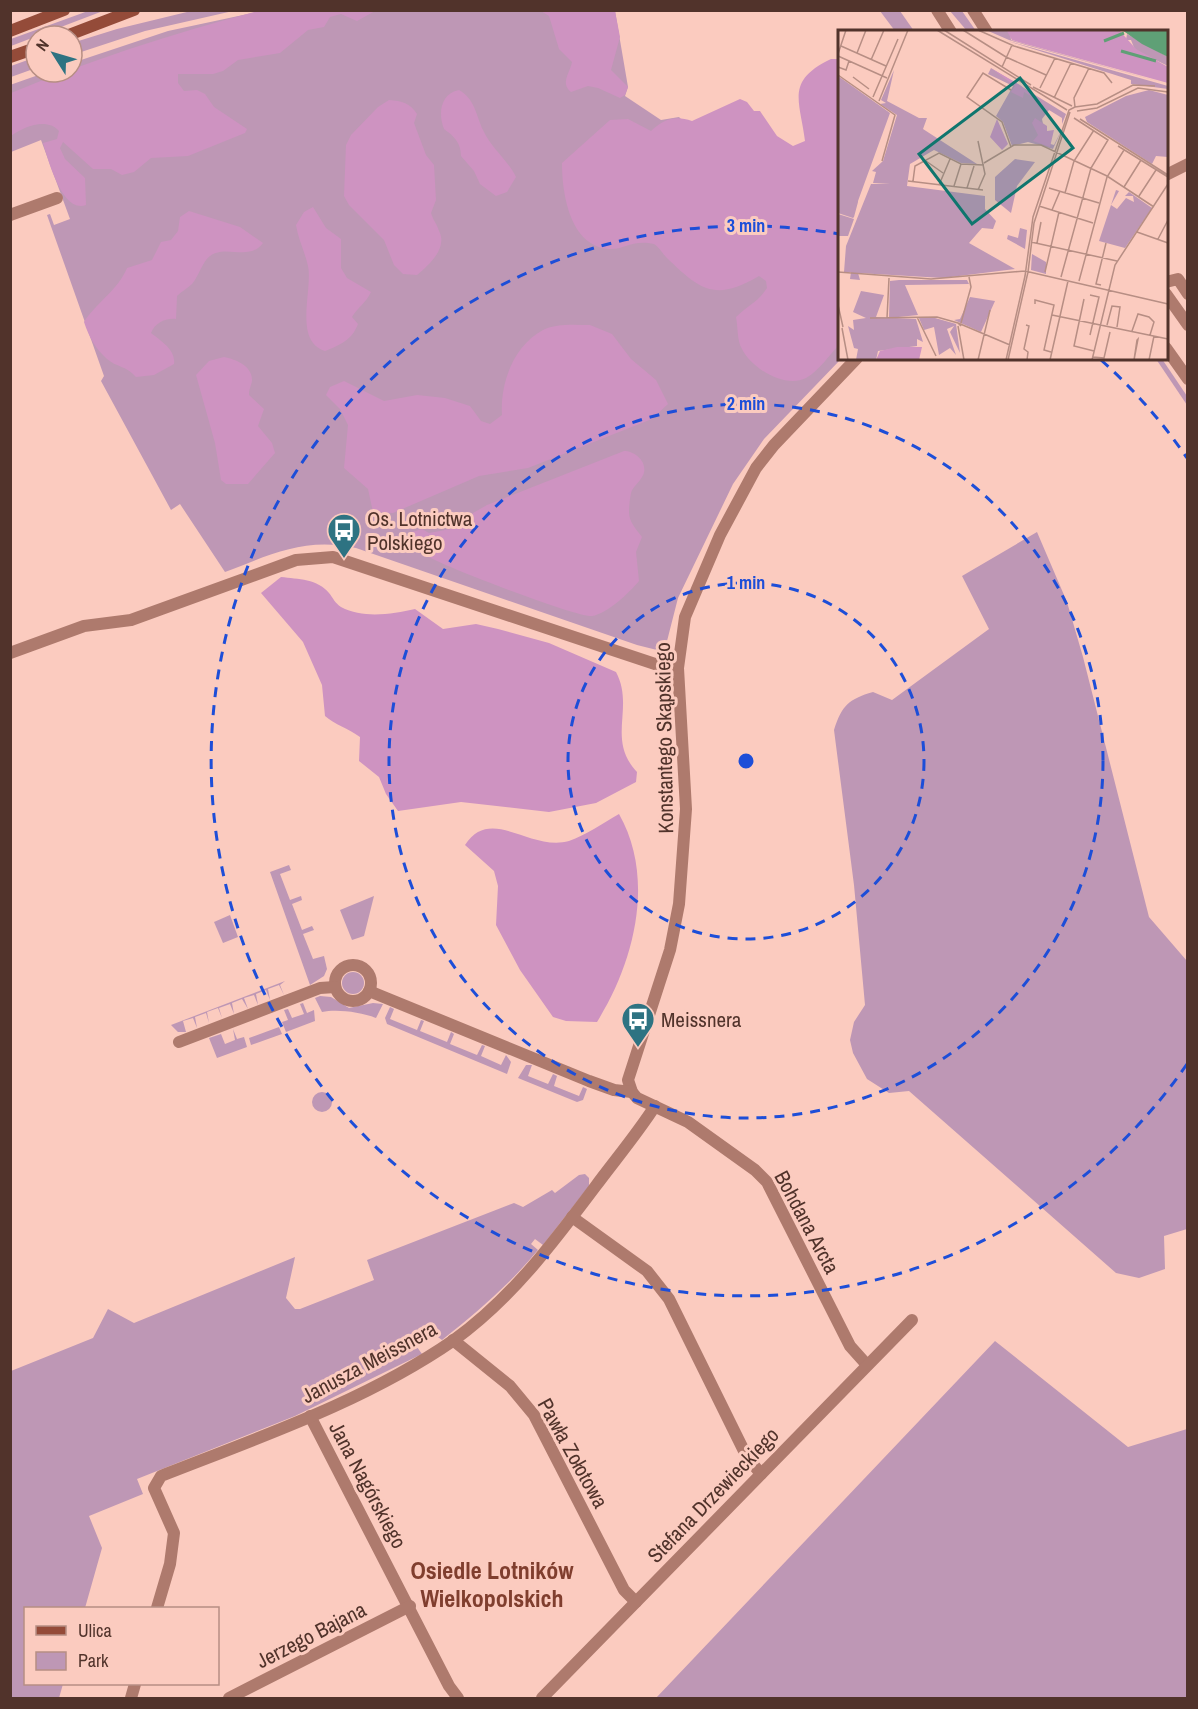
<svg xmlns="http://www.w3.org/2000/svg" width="1198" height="1709" font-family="'Archivo Narrow',sans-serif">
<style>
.green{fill:#be97b5}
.forest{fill:#ce93c1}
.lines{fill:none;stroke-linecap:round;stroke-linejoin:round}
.minor{stroke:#ae7a6d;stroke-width:12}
.tertiary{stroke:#ae7a6d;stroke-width:12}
.secondary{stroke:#944b39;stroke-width:12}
.ring{fill:none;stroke:#1d4ed8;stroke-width:3;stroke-dasharray:10 8}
.labels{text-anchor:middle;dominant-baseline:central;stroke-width:6;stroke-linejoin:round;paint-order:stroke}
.poi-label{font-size:21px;fill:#51332b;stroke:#fbcbbf;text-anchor:start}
.street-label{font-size:21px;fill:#51332b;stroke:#fbcbbf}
.quarter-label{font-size:24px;font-weight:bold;fill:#803e2e;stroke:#fbcbbf}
.inset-river{fill:none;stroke:#5fa076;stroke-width:3}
.inset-road{fill:none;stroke:#b78e84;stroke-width:1.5}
.view{fill:#0f766e;fill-opacity:0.15;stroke:#0f766e;stroke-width:3}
.inset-edge{fill:none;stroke:#51332b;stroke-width:3}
.centre{fill:#1d4ed8;stroke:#fbcbbf;stroke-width:3}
.ring-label{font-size:18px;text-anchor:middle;font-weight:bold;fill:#1d4ed8;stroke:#fbcbbf;stroke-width:6;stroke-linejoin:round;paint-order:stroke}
</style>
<rect width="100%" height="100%" fill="#fbcbbf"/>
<g class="green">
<path d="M88 11H103L11 46V39Z"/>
<path d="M191 11H233L145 31 72 55V43L117 29Z"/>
<path d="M262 11H615L628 87 625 96 661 120 679 117 839 281 841 359 764 439 733 484 678 598 666 645 657 650 637 645 356 548C305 537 272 554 225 572L180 504 171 510 101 381 104 376 47 215 50 214 54 225 70 219 41 140 11 152 10 85 47 72H72V63L168 31Z"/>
<path d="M880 11H900L914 31H895Z"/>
<path d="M950 11H962L976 31H967Z"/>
<path d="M36 57V68L11 77V66Z"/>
<path d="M1156 359H1162L1187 396V405Z"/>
<path d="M1037 532 1067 602 1083 657 1149 917 1187 961V1229L1164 1236 1165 1269 1139 1278 1116 1273 909 1091 889 1093 867 1079 853 1053 850 1040 854 1022 865 1005 854 885 834 730C842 705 849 699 873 692L892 700 989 629 962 576Z"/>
<path d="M289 865 291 870 280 874 290 900 301 896 302 900 292 904 302 930 312 926 314 930 303 934 313 959 324 956 327 969 324 976 310 985 270 872Z"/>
<path d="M374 896 364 936 352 940 340 910Z"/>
<path d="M230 915 238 937 223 943 214 922Z"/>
<circle cx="353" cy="983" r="11"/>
<path d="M285 981 280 985 284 995 279 985 268 989 270 1000 266 990 256 994 258 1005 254 995 244 998 248 1009 242 999 232 1003 234 1014 230 1004 219 1008 222 1018 218 1008 207 1012 209 1023 206 1013 195 1017 197 1028 193 1018 183 1021 186 1032H178L171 1025Z"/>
<path d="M320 996 331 997 349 1008 373 1003 383 1004 376 1018C360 1012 337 1009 322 1012L315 998Z"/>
<path d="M303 1003 307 1013 314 1010 315 1021 286 1032 282 1022 288 1020 284 1010 288 1009 292 1018 304 1014 300 1004Z"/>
<path d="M390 1007 394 1009 390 1019 417 1030 421 1020 424 1021 420 1031 447 1042 451 1032 454 1034 450 1044 477 1055 482 1045 485 1046 481 1056 501 1065 506 1055 511 1062 507 1074 387 1024 385 1018Z"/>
<path d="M279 1027 282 1034 251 1045 249 1038Z"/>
<path d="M233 1029 237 1039 244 1037 247 1047 217 1058 209 1038 221 1034 225 1044 235 1040Z"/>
<path d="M526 1065H532L528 1076 548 1084 553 1074 557 1076 554 1086 579 1096 583 1087 587 1089 583 1100 577 1102 518 1078Z"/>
<circle cx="322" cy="1102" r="10"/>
<path d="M585 1174 589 1178V1186L543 1245 535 1239 531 1244 538 1250C509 1285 477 1312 442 1340L435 1335 417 1347 422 1354 295 1416 137 1479 143 1494 89 1516 102 1548 85 1608H26V1684H63L59 1698H11V1371L93 1338 108 1309 134 1323 295 1257 286 1298 295 1309H300L374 1280 367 1260 514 1203 523 1207 552 1190 555 1193 579 1175Z"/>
<path d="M995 1341 1128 1447 1187 1429V1698H656Z"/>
</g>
<g class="forest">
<path d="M262 10 375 11 357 21 341 14 330 17 324 27 308 30 280 53 238 60 223 71 213 74H178V83L184 91 197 90 205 94 214 107 247 129 245 133 188 156 151 158 134 172 122 175 111 169H93L63 142 60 148 65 159 85 178 86 205C62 214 48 159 43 143L57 139 59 131C47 117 23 127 11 136V93C92 60 174 33 262 10Z"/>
<path d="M541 11H615L620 37 611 70 628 87 625 95 620 98 598 88 588 86 571 92C560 83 570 73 572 62L559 49 549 16Z"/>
<path d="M831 59H840L839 345C829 355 819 371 806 378 785 389 751 368 742 349 737 341 738 327 736 317 748 305 757 303 767 288L766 281 759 276C715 302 700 290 667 258 662 253 660 248 654 244 632 239 624 250 609 249 570 246 562 194 562 163L610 120 628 119 651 131C664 119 675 115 692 121L740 99 747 102 754 111H760L777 136 793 146 805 141C800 100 785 81 831 59Z"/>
<path d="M459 90C475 99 476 115 483 130 491 148 507 159 516 177L507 192 496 196 480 184 474 171 461 156C461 143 454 136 444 129 438 114 440 94 459 90Z"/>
<path d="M389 100C402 101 410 103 417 114L414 123 426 155 434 165 436 200 431 213C433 220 437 224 439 231 448 248 429 265 417 275L403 274 394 265 384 240 349 205 344 196 346 145 351 135 378 107Z"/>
<path d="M313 207 326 228 341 239V268L347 278 371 292C366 303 358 307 352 317L358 324C352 340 340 345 325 351 293 341 313 290 308 266 305 252 298 239 296 225L304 212Z"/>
<path d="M189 211 240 227 263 243C249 262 226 244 210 256 202 262 199 276 192 284 188 288 182 291 177 296L176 319C165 318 155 323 151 333 161 341 176 350 174 364L154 375 136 377C127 366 116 367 107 359 95 348 89 337 84 322 97 302 118 290 127 268L152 260 161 242 171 240 178 231 180 217Z"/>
<path d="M590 325 612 334 631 359 656 380 668 404 652 419 528 468 479 476 393 513 373 512 368 489 344 468 348 425 340 409 326 395 330 387 344 381 384 401 417 395 445 398 470 406 481 421 490 424 502 415C500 384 513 346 543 330 557 323 575 325 590 325Z"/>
<path d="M224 357C235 359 253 366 252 381 251 386 249 389 249 395L264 409 258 426 272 443 275 453 248 484H226L221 480 215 443 196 375 209 361Z"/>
<path d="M624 451C636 451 650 464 642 477 639 483 633 486 631 493 630 498 629 506 629 512 629 522 636 529 642 537L636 552 639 581C630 592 607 614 592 616 579 618 442 566 425 555 417 551 413 541 409 533L422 529 429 533 466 526 473 513 487 505Z"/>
<path d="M281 577C298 579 318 579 329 593 333 598 335 603 341 607 364 619 392 614 415 609L443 629 476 624 498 629 549 643 616 672C635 708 606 739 637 772L636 782 596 803 549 812 461 802 398 811 386 794 379 777 359 761 360 737C348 728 335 725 325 716L322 685 303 642 261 593Z"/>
<path d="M619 814C656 879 634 963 597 1022L566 1021 553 1017 520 970 496 925 498 886 494 871 465 845C491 805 530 852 569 841 586 835 603 823 619 814Z"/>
</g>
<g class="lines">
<g class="minor">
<path d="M1166 175 1188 164"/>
<path d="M10 215 57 198"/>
<path d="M1166 282 1178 279 1188 294"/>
<path d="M857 358 774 445 756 468 720 535 685 617 678 668 686 809 679 904 670 950 628 1080 632 1092 637 1098 688 1122 755 1170 767 1182 850 1346 867 1365"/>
<path d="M10 653 84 626 131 620 296 560 333 557 655 664 678 668"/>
<circle cx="353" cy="983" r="18"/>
<path d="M369 991 589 1081 614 1090 632 1092"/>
<path d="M179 1042 320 988 335 987"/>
<path d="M572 1217 647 1271 669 1299 747 1457 761 1474"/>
<path d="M453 1340 510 1386 534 1415 624 1590 636 1602"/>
<path d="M310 1416 449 1686 458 1698"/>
<path d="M157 1608 170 1564 174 1533 154 1488 161 1476C260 1437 366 1401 454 1340 511 1299 553 1243 595 1187 615 1160 637 1134 655 1106"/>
<path d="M131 1698 135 1684"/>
<path d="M229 1698 410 1606"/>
<path d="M542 1698 912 1320"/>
</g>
<g class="tertiary">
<path d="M937 10 951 32"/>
<path d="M973 10 987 32"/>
<path d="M1166 294 1188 325"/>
<path d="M1166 348 1188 379"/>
</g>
<g class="secondary">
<path d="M10 31 64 10"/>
<path d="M66 36 134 10"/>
<path d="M10 57 36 48"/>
</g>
</g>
<g class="ring">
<circle cx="746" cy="761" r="178"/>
<circle cx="746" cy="761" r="357"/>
<path d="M1187 1064A535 535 0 1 1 839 234M1101 360A535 535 0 0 1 1187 458"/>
</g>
<defs>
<symbol id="bus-pin" viewBox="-11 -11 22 30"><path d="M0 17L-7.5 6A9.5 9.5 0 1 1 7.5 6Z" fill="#2e7382" stroke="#fbcbbf"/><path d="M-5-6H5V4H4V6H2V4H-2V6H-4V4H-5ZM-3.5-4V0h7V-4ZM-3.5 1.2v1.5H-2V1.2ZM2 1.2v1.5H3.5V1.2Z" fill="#fff"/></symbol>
</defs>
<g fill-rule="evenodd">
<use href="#bus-pin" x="325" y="511" width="38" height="52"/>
<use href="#bus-pin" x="619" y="1000" width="38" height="52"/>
</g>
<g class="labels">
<g class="poi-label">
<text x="367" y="518">Os. Lotnictwa<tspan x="367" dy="24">Polskiego</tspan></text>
<text x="661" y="1019">Meissnera</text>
</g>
<g class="street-label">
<text transform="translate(664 738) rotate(-91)">Konstantego Skąpskiego</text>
<text transform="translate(807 1222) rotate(62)">Bohdana Arcta</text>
<text transform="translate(369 1362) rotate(-28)">Janusza Meissnera</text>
<text transform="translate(573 1453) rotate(61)">Pawła Zołotowa</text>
<text transform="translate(368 1485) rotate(62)">Jana Nagórskiego</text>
<text transform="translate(713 1495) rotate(-46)">Stefana Drzewieckiego</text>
<text transform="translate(311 1635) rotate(-27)">Jerzego Bajana</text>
</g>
<g class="quarter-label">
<text x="492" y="1570">Osiedle Lotników<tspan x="492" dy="28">Wielkopolskich</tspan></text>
</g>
</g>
<g transform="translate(838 30)">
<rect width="330" height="330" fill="#fbcbbf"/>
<path d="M148 0H172L173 10 330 54 188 15 171 10ZM289 4 330 27V36L297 20 293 10H288ZM170 11 330 56V59L293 54V50ZM153 38 228 84 224 94V88L211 80 204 89 209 113 216 115 225 97 215 119 190 112 174 116 165 92 158 86 175 56 150 44ZM56 40 49 71 81 88H89L85 99 139 134 123 133 96 120 72 134 69 156 147 166V179L158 191 155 199 144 198 131 213 177 239 105 248 20 243 22 250 12 249 13 242H6L8 216 33 154H52L35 153 38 142 34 141 45 131 59 85 42 74 48 73 43 70ZM0 46 52 83 20 171V172L16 187 15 188 0 183ZM311 60 330 65V127L318 126 314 134 249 92 247 87 288 66ZM177 129 197 132 179 156 173 183 157 170V147ZM278 160 281 161 273 175 279 179 288 168 296 172 295 166H287L291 162 314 178 287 218 261 211ZM0 184 16 189 10 206H0ZM182 198 189 200 187 219 169 209 170 205 180 208ZM194 224 208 232V244L193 240ZM61 250H129L131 254 67 255 80 285 51 288 52 251ZM23 261 46 265 38 287 78 289 85 312 79 309V316L40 321 38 330H18L20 319 16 318 10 296 16 300 15 290 28 288 15 282ZM132 267 157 271 143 302 116 290 122 289ZM81 288H97L118 294 122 323 112 302 116 296 109 299 118 325 112 318 101 325 96 297 86 300Z" fill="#be97b5"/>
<path d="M160 0H281L298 19 330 37V53L184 13 174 10 169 1ZM154 39 182 55 202 71 186 62 185 68 173 62 177 56ZM197 88 209 96V101L216 100 212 117 195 111 200 105 194 93ZM159 89 170 114 164 120 152 107ZM59 317H84L81 330H38L42 321Z" fill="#ce93c1"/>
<path d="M284 0H330V27L304 14Z" fill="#5fa076"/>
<path class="inset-river" d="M266 11 286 3M283 21 318 31"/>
<path class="inset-road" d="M99 0 229 80M106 0 193 55M125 0 168 27 208 45M140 0 176 16 266 43 274 53M3 16 48 36M19 23 28 0M0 24 8 0M0 26 49 48M33 30 46 0M0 37 8 40 11 31M164 37 174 15M0 45 57 85 44 131M15 47 31 59M195 57 234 76M202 58 217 28M35 67 60 9M216 68 233 33M41 71 70 0M237 77 259 74 295 55 317 56M239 81 259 78 300 58 330 62M242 89 330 145M140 111 147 144 140 160M280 116 330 147M173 117 164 92 129 67 145 43 173 60M88 131 105 143M146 133 176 115H203L269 146 316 177M70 151 145 160M75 151 77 136 101 123 123 134 146 135M101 155 112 129M116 156 123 134M286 157 303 130M129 158 136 136M211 158 261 173M227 163 236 131 256 100M301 166 318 140M201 176 255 193M214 180 222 161M299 202 330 213M320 209 330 190M193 212 279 231M199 213 203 192M0 242 93 249 187 241 330 274M207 242 221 182M223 247 253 138 270 110 236 88M241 251 269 147 286 120M263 255 258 254 268 213M246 269 236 316 256 321M197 274V270L216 275 206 320 213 322M0 275 5 297M214 285 330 309M79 287 98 326M32 288 99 287 120 293M49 288 51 248M123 293 133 257 131 247M188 295 191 296 186 319 190 322 189 330M269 295 274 276 282 277 279 297M120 296 126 330M123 296 120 293 172 315M4 298 10 330M294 301 300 284 311 287 316 292 312 305M252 305 261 267 252 265M255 327 266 328 272 302M140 330 152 280M168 330 187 246 195 187 231 80 237 77 236 68 251 38M170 330 190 242 196 193 232 82M212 330 230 251M254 330 277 235 330 154M296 330 299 310 300 309 296 330M311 330 316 306"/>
<path class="view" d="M182 48 235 118 134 194 81 124Z"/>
<rect width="330" height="330" class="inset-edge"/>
</g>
<circle cx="746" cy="761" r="9" class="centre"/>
<g class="ring-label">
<text x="746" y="232">3 min</text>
<text x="746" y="410">2 min</text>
<text x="746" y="589">1 min</text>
</g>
<rect width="1198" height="1709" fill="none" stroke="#51332b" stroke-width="24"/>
<rect x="24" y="1607" width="195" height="78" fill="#fbcbbf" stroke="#b78e84" stroke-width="1.5"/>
<rect x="36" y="1626" width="30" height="9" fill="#944b39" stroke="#b78e84" stroke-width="1.5"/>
<text x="78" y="1637" font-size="18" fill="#51332b">Ulica</text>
<rect x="36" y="1652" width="30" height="18" fill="#be97b5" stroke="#b78e84" stroke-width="1.5"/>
<text x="78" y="1667" font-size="18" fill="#51332b">Park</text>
<g transform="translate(54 54) rotate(307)"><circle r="28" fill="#fbcbbf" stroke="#b78e84" stroke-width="1.5"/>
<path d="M0-4.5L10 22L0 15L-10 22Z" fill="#2e7382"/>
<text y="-9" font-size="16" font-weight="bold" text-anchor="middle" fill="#51332b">N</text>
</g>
</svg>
